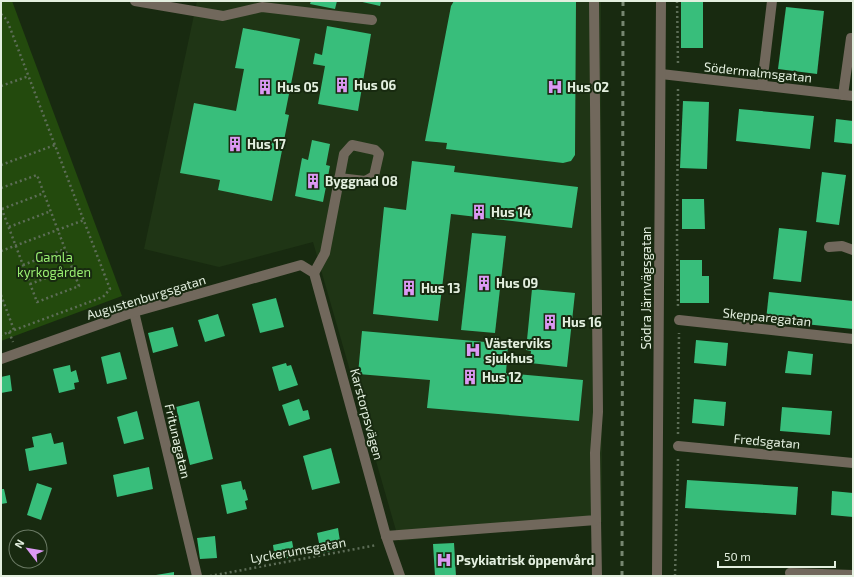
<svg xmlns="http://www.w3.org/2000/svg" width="854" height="577" font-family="'Exo 2',sans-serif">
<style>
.built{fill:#1f3515}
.green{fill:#234a0d}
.building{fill:#38be7b}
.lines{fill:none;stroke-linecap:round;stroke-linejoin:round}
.path{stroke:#5d6d57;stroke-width:2.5;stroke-dasharray:2 3;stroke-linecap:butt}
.minor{stroke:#71685c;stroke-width:10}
.rail{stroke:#768670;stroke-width:3;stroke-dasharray:5 5;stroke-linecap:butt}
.labels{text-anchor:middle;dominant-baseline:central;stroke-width:4;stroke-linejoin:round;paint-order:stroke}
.street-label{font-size:13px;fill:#e3efdf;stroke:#182a10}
.poi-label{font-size:13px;font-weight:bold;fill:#e3efdf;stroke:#182a10;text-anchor:start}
.park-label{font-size:13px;fill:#9aef72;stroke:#182a10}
</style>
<rect width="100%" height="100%" fill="#182a10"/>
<path class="built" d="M197 1H601L602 522 399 541 313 242 219 267 144 249Z"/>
<path class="green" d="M1 1H12L122 296 1 341Z"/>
<g class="building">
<path d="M311 1H337L335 9 310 4Z"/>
<path d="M358 1H381L380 6Z"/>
<path d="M454 1H576L575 155 571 161 563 163 446 149 447 143 425 141 451 6Z"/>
<rect x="681" y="1" width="22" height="47"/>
<path d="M786 7 824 11 817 74 778 69Z"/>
<path d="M327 26 371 34 358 111 318 104 325 66 313 64 315 53 322 55Z"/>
<path d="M243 28 300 39 285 114 289 115 272 201 218 190 220 180 180 173 194 103 236 111 244 69 235 68Z"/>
<path d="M683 101 709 102 707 169 680 168Z"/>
<path d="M739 109 814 116 810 149 736 141Z"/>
<path d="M836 119 853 121V144L834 142Z"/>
<path d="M312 140 330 144 326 165 330 166 323 202 295 196 302 158 308 160Z"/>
<path d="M412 161 455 166 454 172 578 187 572 228 451 214 438 321 373 314 384 207 406 210Z"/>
<path d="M822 172 846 175 839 225 816 222Z"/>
<path d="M682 199H704L705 229H682Z"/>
<path d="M779 228 807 231 801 282 773 279Z"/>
<path d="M472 233 506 236 495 333 461 330Z"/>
<path d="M680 260H702V276H709V303H680Z"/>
<path d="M532 289 575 293 567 367 530 363 531 351 526 350Z"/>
<path d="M769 292 853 301V329L766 320Z"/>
<path d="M276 298 284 327 260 333 252 304Z"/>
<path d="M218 314 225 336 205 342 198 320Z"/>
<path d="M173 327 178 346 153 353 148 333Z"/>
<path d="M362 331 508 344 506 373 583 380 579 421 427 408 430 380 358 374Z"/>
<path d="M696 340 728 343 726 366 694 363Z"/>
<path d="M788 351 813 354 811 375 785 373Z"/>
<path d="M120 352 127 379 107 384 101 357Z"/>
<path d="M286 363 287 366 291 365 298 385 279 391 272 367Z"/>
<path d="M70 365 71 372 76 370 79 382 74 383 75 389 59 393 53 369Z"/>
<path d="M10 375 12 391 1 393V377Z"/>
<path d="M299 399 303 411 308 410 310 419 289 426 282 405Z"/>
<path d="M694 399 726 402 724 426 692 423Z"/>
<path d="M199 401 213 459 190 465 176 407Z"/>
<path d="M782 407 832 411 830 435 780 431Z"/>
<path d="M137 411 144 439 124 444 117 417Z"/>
<path d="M51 433 54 444 63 442 67 464 29 471 25 449 34 447 32 437Z"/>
<path d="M331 448 340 483 312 490 303 456Z"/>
<path d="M149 467 153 489 117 497 113 475Z"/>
<path d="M687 480 798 487 796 515 685 508Z"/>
<path d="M241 481 243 490 245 489 248 500 245 501 247 509 227 514 221 485Z"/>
<path d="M37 483 52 488 41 520 27 515Z"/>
<path d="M1 489H4L7 503 1 504Z"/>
<path d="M832 491 853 493V517L831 515Z"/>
<path d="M338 528 340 541 334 542 336 550 321 553 317 533Z"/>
<path d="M215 536 217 558 200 559 197 538Z"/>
<path d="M292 541 295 557 275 560 273 545Z"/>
<path d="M454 543 456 576H435L433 544Z"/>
<path d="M174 572V576H156V575Z"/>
</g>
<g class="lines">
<g class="path">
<path d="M677 1 678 64"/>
<path d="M1 14 7 20 110 289 103 297 1 335"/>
<path d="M1 86 29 76"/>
<path d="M678 89 677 240 678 308"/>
<path d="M1 165 55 145"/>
<path d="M1 188 37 175 79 286 37 302 1 207"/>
<path d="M2 209 44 193"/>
<path d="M9 227 51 211"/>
<path d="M1 251 84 220"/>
<path d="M23 265 65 249"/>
<path d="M30 284 73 268"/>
<path d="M1 295 14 330"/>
<path d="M9 332 13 342"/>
<path d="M678 434 679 333"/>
<path d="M210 576 377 545"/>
<path d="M675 576 678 459"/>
</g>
<g class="minor">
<path d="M135 1 223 16 262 7 372 20"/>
<path d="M661 74 853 96"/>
<path d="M762 85 772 1"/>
<path d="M843 95 851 38H853"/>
<path d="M829 247 842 246 853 250"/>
<path d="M314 273 325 253 344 154 352 145 375 150 379 154 374 176 365 181 339 178"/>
<path d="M134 312 197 576"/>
<path d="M679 320 853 339"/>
<path d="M1 359 134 312 301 265 314 273 386 536 400 576"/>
<path d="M678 446 853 463"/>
<path d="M596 520 597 576"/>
<path d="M386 536 596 520 595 453 598 412 594 1"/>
<path d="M790 573 853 575"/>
<path d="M657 576 661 1"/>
</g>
<path class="rail" d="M622 576 623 1"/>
</g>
<defs>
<symbol id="building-bare" viewBox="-9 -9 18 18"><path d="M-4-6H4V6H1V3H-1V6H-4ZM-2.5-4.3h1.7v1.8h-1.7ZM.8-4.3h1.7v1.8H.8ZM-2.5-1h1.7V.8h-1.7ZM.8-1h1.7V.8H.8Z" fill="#dc99f4" stroke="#182a10" stroke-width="2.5" paint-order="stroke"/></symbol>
<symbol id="hospital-bare" viewBox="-9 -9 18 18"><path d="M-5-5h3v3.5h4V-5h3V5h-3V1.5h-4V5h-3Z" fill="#dc99f4" stroke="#182a10" stroke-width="2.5" paint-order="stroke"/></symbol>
</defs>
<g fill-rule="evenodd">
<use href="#building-bare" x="331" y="74" width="22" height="22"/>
<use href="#building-bare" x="254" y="76" width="22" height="22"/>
<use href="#hospital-bare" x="544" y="76" width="22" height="22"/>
<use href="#building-bare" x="224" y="133" width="22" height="22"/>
<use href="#building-bare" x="302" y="170" width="22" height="22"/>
<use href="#building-bare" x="468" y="201" width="22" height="22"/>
<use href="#building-bare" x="473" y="272" width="22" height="22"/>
<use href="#building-bare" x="398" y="277" width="22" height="22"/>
<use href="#building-bare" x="539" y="311" width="22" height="22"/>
<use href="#hospital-bare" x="462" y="339" width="22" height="22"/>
<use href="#building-bare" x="459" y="366" width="22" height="22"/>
<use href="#hospital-bare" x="433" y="549" width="22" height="22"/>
</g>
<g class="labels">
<g class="street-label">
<text transform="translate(758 72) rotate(6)">Södermalmsgatan</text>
<text transform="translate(646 288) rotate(-90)">Södra Järnvägsgatan</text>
<text transform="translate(146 297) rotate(-17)">Augustenburgsgatan</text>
<text transform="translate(767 317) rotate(6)">Skepparegatan</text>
<text transform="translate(367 414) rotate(75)">Karstorpsvägen</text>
<text transform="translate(178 441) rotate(77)">Fritunagatan</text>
<text transform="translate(767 441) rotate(5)">Fredsgatan</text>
<text transform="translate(298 550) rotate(-10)">Lyckerumsgatan</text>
</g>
<g class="poi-label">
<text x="354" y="85">Hus 06</text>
<text x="277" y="87">Hus 05</text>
<text x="567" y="87">Hus 02</text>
<text x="247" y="144">Hus 17</text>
<text x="325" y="181">Byggnad 08</text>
<text x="491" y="212">Hus 14</text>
<text x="496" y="283">Hus 09</text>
<text x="421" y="288">Hus 13</text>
<text x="562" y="322">Hus 16</text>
<text x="485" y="343">Västerviks<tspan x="485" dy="15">sjukhus</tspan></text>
<text x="482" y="377">Hus 12</text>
<text x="456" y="560">Psykiatrisk öppenvård</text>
</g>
<g class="park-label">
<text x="54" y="257">Gamla<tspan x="54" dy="15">kyrkogården</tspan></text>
</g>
</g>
<rect width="854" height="577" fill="none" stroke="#e3efdf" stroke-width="4"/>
<g transform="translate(28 549) rotate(301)"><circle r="19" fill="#182a10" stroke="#697963"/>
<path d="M0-3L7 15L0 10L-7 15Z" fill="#dc99f4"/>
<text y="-6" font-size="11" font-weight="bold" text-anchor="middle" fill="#e3efdf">N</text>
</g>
<path d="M718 561v6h117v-6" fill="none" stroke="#e3efdf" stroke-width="2"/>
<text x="724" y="561" font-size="12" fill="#e3efdf" stroke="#182a10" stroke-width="3" paint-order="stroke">50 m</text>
</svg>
